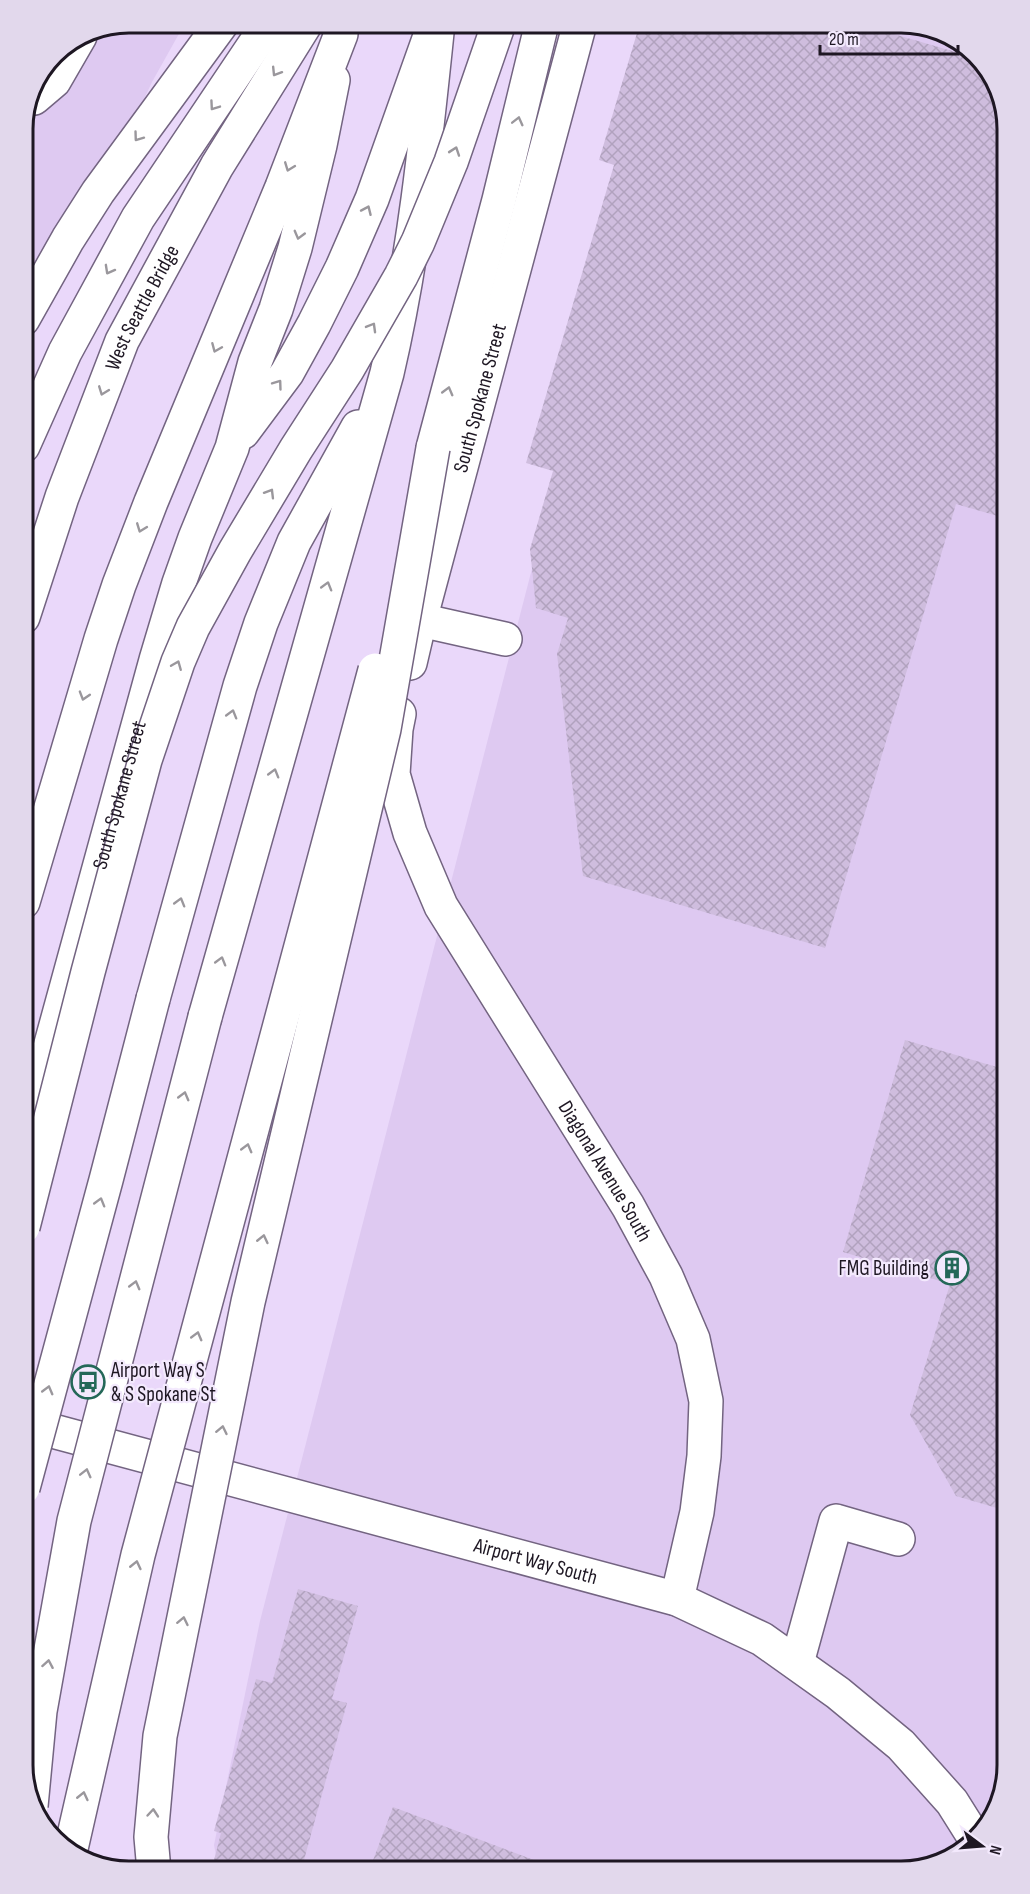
<svg xmlns="http://www.w3.org/2000/svg" width="1030" height="1894" font-family="'Sofia Sans Condensed',sans-serif">
<style>
.built{fill:#dec9f1}
.building{fill:url(#building-cross-hatch)}
.lines{fill:none;stroke-linecap:round;stroke-linejoin:round}
.minor-casing{stroke:#736481;stroke-width:36}
.major-casing{stroke:#736481;stroke-width:36}
.highway-casing{stroke:#736481;stroke-width:36}
.minor{stroke:#fff;stroke-width:33}
.major{stroke:#fff;stroke-width:33}
.highway{stroke:#fff;stroke-width:33}
.highway-bridge-casing{stroke:#736481;stroke-width:36;stroke-linecap:butt}
.highway-bridge{stroke:#fff;stroke-width:33}
.oneway{stroke:#9a979c}
.labels{text-anchor:middle;dominant-baseline:central;stroke-width:4.5;stroke-linejoin:round;paint-order:stroke}
.street-label{font-size:21px;fill:#1e1723;stroke:#f3e9fd}
.poi-label{font-size:21px;fill:#1e1723;stroke:#f3e9fd;text-anchor:end}
.rim{fill:none;stroke:#1e1723;stroke-width:3}
</style>
<defs>
<pattern id="building-cross-hatch" width="8" height="8" patternUnits="userSpaceOnUse" patternTransform="scale(1.5)"><rect width="8" height="8" fill="#cfbdde"/><path d="M0 0l8 8M0 8l8-8" fill="none" stroke="#b1a2be"/></pattern>
</defs>
<rect width="100%" height="100%" fill="#ead8fa"/>
<g class="built">
<path d="M129 23H185L152 82 23 357V123L54 54 89 31Z"/>
<path d="M673 23H908L965 44 999 88 1007 129V1765L990 1824 942 1863 901 1871H219L214 1845 260 1621Z"/>
</g>
<g class="building">
<path d="M640 23H856L976 58 999 88 1008 129V519L956 504 825 948 583 876 557 654 568 618 536 608 530 549 553 471 526 463 614 165 599 160Z"/>
<path d="M905 1040 1007 1070V1511L956 1496 910 1415 950 1284 843 1252Z"/>
<path d="M298 1589 358 1606 332 1699 347 1703 301 1871H241L213 1864 221 1833 214 1831 256 1679 272 1683Z"/>
<path d="M393 1807 555 1868 554 1871H369Z"/>
</g>
<g class="lines">
<defs>
<g id="minor">
<path d="M34 98 54 81 80 36"/>
<path d="M420 620 505 639"/>
<path id="s1" d="M410 663 420 620 580 23"/>
<path id="s2" d="M399 714 396 729 393 774 410 833 441 906 628 1206 666 1276 693 1339 706 1401 704 1456 697 1512 677 1599"/>
<path d="M797 1663 836 1521 898 1539"/>
</g>
<g id="major">
<path d="M243 432 287 373 314 324 342 268 372 199 430 36"/>
<path id="s3" d="M23 1146 156 660 179 583 195 538 232 448 255 362 276 309 295 248 320 145 333 80"/>
<path id="s4" d="M23 1423 677 1599 762 1639 838 1693 901 1745 952 1802 974 1837"/>
</g>
<g id="highway">
<path d="M23 319 68 239 98 192 222 23"/>
<path d="M23 446 65 352 138 218 269 23"/>
<path d="M433 448 499 200 542 23"/>
<path id="s5" d="M23 617 62 497 122 341 217 166 306 23"/>
<path d="M23 902 101 639 119 585 151 502 282 187 341 34"/>
<path d="M153 999 240 686 261 623 294 542 358 427"/>
<path d="M205 1017 387 373C414 257 426 140 438 23"/>
</g>
</defs>
<use href="#minor" class="minor-casing"/>
<use href="#major" class="major-casing"/>
<use href="#highway" class="highway-casing"/>
<use href="#minor" class="minor"/>
<use href="#major" class="major"/>
<use href="#highway" class="highway"/>
<defs>
<g id="highway-bridge">
<path d="M23 1227 88 972 145 760 178 662 193 627 235 551 296 449 347 370 401 276 418 242 451 162 499 23"/>
<path d="M23 1488 106 1180 153 999"/>
<path d="M31 1806 40 1711 74 1521 205 1017"/>
<path d="M70 1853 138 1555 375 670"/>
<path d="M154 1871 151 1837 160 1736 248 1302 384 729 433 448"/>
</g>
</defs>
<use href="#highway-bridge" class="highway-bridge-casing"/>
<use href="#highway-bridge" class="highway-bridge"/>
</g>
<defs><path id="oneway-chevron" d="M-2-3.5L2.5 0L-2 3.5" fill="none" stroke-width="1.6" stroke-linecap="round" stroke-linejoin="round" transform="scale(1.5)"/></defs>
<g class="oneway">
<use href="#oneway-chevron" transform="translate(276 72) rotate(122)"/>
<use href="#oneway-chevron" transform="translate(214 106) rotate(125)"/>
<use href="#oneway-chevron" transform="translate(518 121) rotate(-76)"/>
<use href="#oneway-chevron" transform="translate(138 137) rotate(126)"/>
<use href="#oneway-chevron" transform="translate(455 151) rotate(-71)"/>
<use href="#oneway-chevron" transform="translate(289 167) rotate(111)"/>
<use href="#oneway-chevron" transform="translate(367 210) rotate(-66)"/>
<use href="#oneway-chevron" transform="translate(299 235) rotate(105)"/>
<use href="#oneway-chevron" transform="translate(109 270) rotate(119)"/>
<use href="#oneway-chevron" transform="translate(372 327) rotate(-60)"/>
<use href="#oneway-chevron" transform="translate(216 348) rotate(113)"/>
<use href="#oneway-chevron" transform="translate(278 384) rotate(-54)"/>
<use href="#oneway-chevron" transform="translate(103 391) rotate(111)"/>
<use href="#oneway-chevron" transform="translate(448 391) rotate(-75)"/>
<use href="#oneway-chevron" transform="translate(270 493) rotate(-59)"/>
<use href="#oneway-chevron" transform="translate(141 528) rotate(111)"/>
<use href="#oneway-chevron" transform="translate(327 586) rotate(-74)"/>
<use href="#oneway-chevron" transform="translate(177 665) rotate(-68)"/>
<use href="#oneway-chevron" transform="translate(84 696) rotate(107)"/>
<use href="#oneway-chevron" transform="translate(232 714) rotate(-74)"/>
<use href="#oneway-chevron" transform="translate(274 773) rotate(-74)"/>
<use href="#oneway-chevron" transform="translate(180 902) rotate(-74)"/>
<use href="#oneway-chevron" transform="translate(221 961) rotate(-74)"/>
<use href="#oneway-chevron" transform="translate(184 1096) rotate(-75)"/>
<use href="#oneway-chevron" transform="translate(247 1148) rotate(-75)"/>
<use href="#oneway-chevron" transform="translate(100 1202) rotate(-74)"/>
<use href="#oneway-chevron" transform="translate(263 1239) rotate(-77)"/>
<use href="#oneway-chevron" transform="translate(135 1285) rotate(-75)"/>
<use href="#oneway-chevron" transform="translate(197 1336) rotate(-75)"/>
<use href="#oneway-chevron" transform="translate(48 1390) rotate(-75)"/>
<use href="#oneway-chevron" transform="translate(222 1430) rotate(-78)"/>
<use href="#oneway-chevron" transform="translate(86 1473) rotate(-76)"/>
<use href="#oneway-chevron" transform="translate(136 1565) rotate(-77)"/>
<use href="#oneway-chevron" transform="translate(183 1621) rotate(-78)"/>
<use href="#oneway-chevron" transform="translate(48 1664) rotate(-80)"/>
<use href="#oneway-chevron" transform="translate(83 1796) rotate(-77)"/>
<use href="#oneway-chevron" transform="translate(153 1813) rotate(-85)"/>
</g>
<defs>
<symbol id="building-ring" viewBox="-11 -11 22 22"><circle r="9.5" fill="#f3e9fd" stroke="#246858" stroke-width="1.5"/><path d="M-4-6H4V6H1V3H-1V6H-4ZM-2.5-4.3h1.7v1.8h-1.7ZM.8-4.3h1.7v1.8H.8ZM-2.5-1h1.7V.8h-1.7ZM.8-1h1.7V.8H.8Z" fill="#246858"/></symbol>
<symbol id="bus-ring" viewBox="-11 -11 22 22"><circle r="9.5" fill="#f3e9fd" stroke="#246858" stroke-width="1.5"/><path d="M-5-6H5V4H4V6H2V4H-2V6H-4V4H-5ZM-3.5-4V0h7V-4ZM-3.5 1.2v1.5H-2V1.2ZM2 1.2v1.5H3.5V1.2Z" fill="#246858"/></symbol>
</defs>
<g fill-rule="evenodd">
<use href="#building-ring" x="933" y="1249" width="38" height="38"/>
<use href="#bus-ring" x="69" y="1363" width="38" height="38"/>
</g>
<g class="labels">
<g class="street-label">
<text stroke="none"><textPath href="#s5" startOffset="332">West Seattle Bridge</textPath></text>
<text stroke="none"><textPath href="#s1" startOffset="274">South Spokane Street</textPath></text>
<text stroke="none"><textPath href="#s3" startOffset="364">South Spokane Street</textPath></text>
<text stroke="none"><textPath href="#s2" startOffset="513">Diagonal Avenue South</textPath></text>
<text stroke="none"><textPath href="#s4" startOffset="531">Airport Way South</textPath></text>
</g>
<g class="poi-label">
<text x="929" y="1268">FMG Building</text>
<text x="111" y="1370" text-anchor="start">Airport Way S<tspan x="111" dy="24">&amp; S Spokane St</tspan></text>
</g>
</g>
<path d="M0 0H1030V1894H0ZM129 33H901A96 96 0 0 1 997 129V1765A96 96 0 0 1 901 1861H129A96 96 0 0 1 33 1765V129A96 96 0 0 1 129 33Z" fill="#e2d8ec" fill-rule="evenodd"/>
<path class="rim" d="M129 33H901A96 96 0 0 1 997 129V1765A96 96 0 0 1 901 1861H129A96 96 0 0 1 33 1765V129A96 96 0 0 1 129 33Z"/>
<g transform="translate(982 1846) rotate(106)" stroke="#f3e9fd" stroke-width="4.5" paint-order="stroke">
<path d="M0-4.5L10 22L0 15L-10 22Z" fill="#1e1723"/>
<text y="-9" font-size="16" font-weight="bold" text-anchor="middle" fill="#1e1723">N</text>
</g>
<path d="M820 45v9h138v-9" fill="none" stroke="#1e1723" stroke-width="3"/>
<text x="829" y="45" font-size="18" fill="#1e1723" stroke="#f3e9fd" stroke-width="4.5" paint-order="stroke">20 m</text>
</svg>
